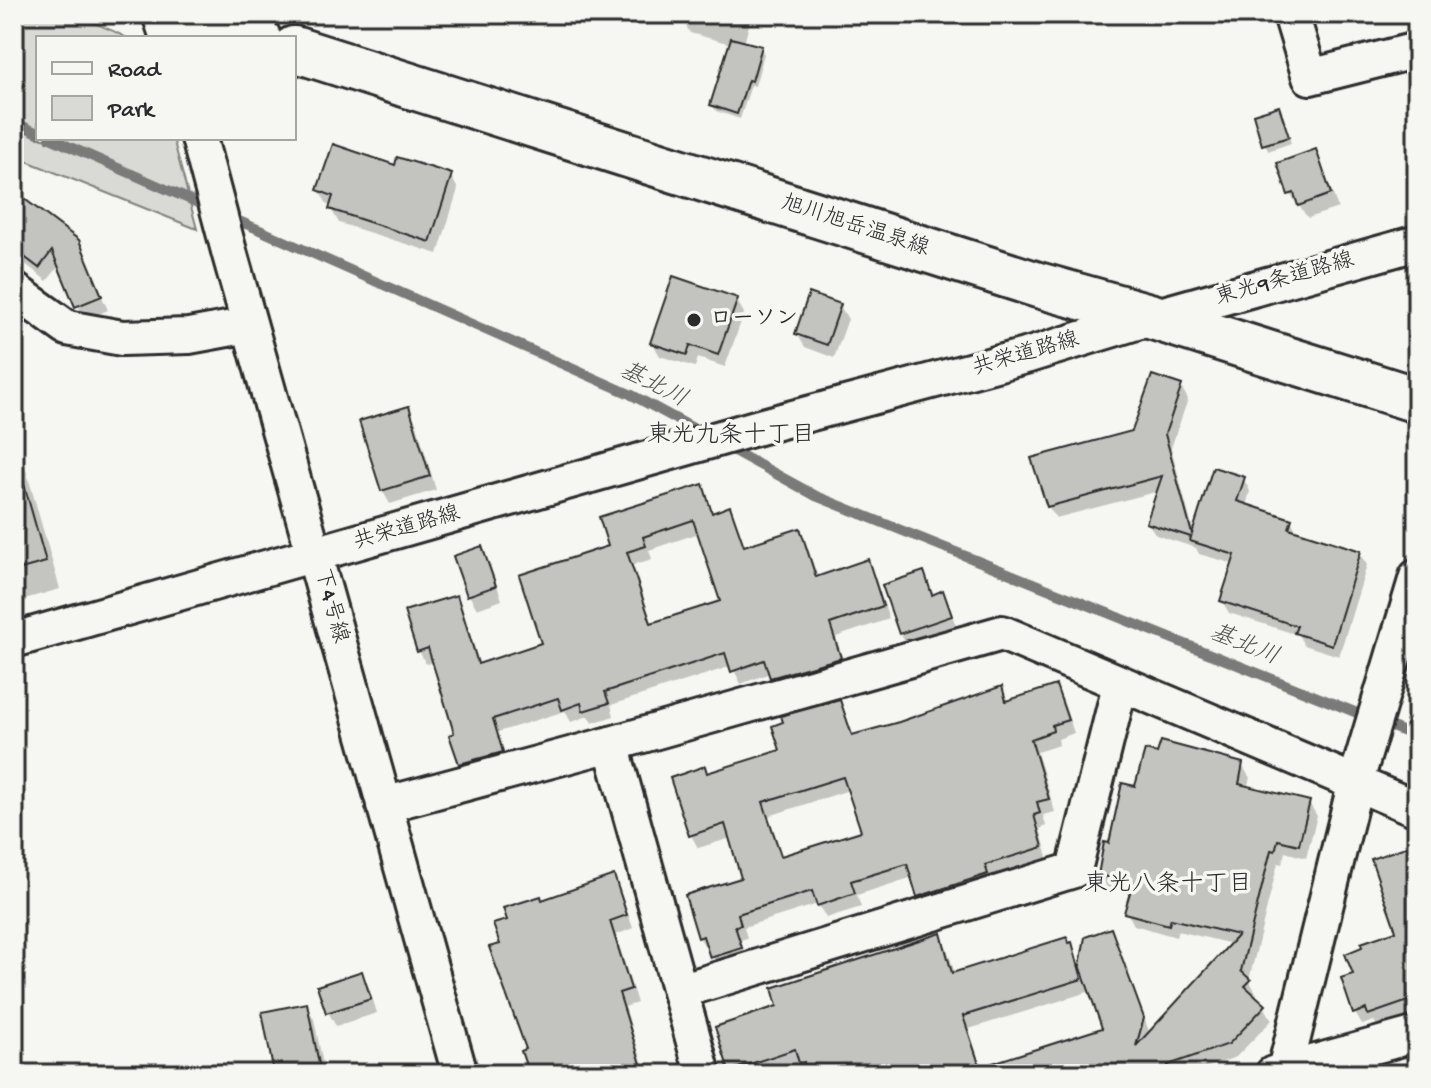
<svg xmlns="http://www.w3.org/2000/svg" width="1431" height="1088" font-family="'Gochi Hand','Klee One',sans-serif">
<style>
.green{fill:#d9d9d5;stroke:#828280;stroke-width:2}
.shadow{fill:#0003;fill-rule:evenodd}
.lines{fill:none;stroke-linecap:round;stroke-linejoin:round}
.stream{stroke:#7a7a78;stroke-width:10}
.building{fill:#c3c3c0;stroke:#2b2b2b;stroke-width:2;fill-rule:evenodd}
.minor-casing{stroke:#2b2b2b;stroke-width:40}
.major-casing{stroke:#2b2b2b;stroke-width:50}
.minor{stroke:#f6f6f2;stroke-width:34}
.major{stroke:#f6f6f2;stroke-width:44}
.poi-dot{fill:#2b2b2b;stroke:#f6f6f2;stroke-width:3}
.labels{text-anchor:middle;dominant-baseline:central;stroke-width:7;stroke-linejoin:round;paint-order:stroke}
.street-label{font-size:22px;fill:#2b2b2b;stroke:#f6f6f2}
.poi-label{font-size:22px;font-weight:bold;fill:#2b2b2b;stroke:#f6f6f2;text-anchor:start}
.water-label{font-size:24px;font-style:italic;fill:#525251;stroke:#f6f6f2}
.neighbourhood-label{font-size:24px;fill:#2b2b2b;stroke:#f6f6f2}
</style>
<rect width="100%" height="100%" fill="#f6f6f2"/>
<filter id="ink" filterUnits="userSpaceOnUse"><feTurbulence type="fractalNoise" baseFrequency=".0125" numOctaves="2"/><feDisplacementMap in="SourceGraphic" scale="16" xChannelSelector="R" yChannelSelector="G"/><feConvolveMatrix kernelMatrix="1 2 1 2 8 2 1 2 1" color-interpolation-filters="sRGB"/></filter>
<g filter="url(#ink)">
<path class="green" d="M14 14C60 14 85 15 127 38H38V138H173L197 229 14 156Z"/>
<g class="shadow">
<path d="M680 14H752L744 44 760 48 764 54 755 86 751 85 740 119 716 111 713 105 731 44 690 33 682 19 683 15Z"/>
<path d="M1255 115H1282L1291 143 1268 151Z"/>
<path d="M1315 152 1322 165 1338 208 1308 218 1290 194Z"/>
<path d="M396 167 451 176 458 189 438 254 339 223 331 209 332 205 327 204 319 190Z"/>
<path d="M14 199 77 242 108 310 85 320 60 265 47 281 14 255Z"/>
<path d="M736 299 744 313 725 367 698 358 695 367 660 356 652 342Z"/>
<path d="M840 306 848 319 834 358 805 347 797 334Z"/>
<path d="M1181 387 1188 399 1171 448 1194 534 1243 478 1250 491 1246 506 1291 521 1298 533 1360 553 1367 565 1339 656 1304 645 1298 635 1229 613 1222 601 1234 564 1199 554 1196 548 1156 535 1148 523 1159 491 1056 518 1048 506 1134 432Z"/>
<path d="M408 408 416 422 436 490 390 504 382 490Z"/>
<path d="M14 447 25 466 60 589 14 602Z"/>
<path d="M702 487 714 514 729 509 745 547 799 530 806 543 818 578 867 562 874 574 889 619 836 637 847 671 779 690 770 673 741 684 732 666 611 705 614 716 592 723 588 716 571 722 565 711 498 732 509 765 468 776 460 763 456 735 434 662 426 664 419 651 456 597 463 610 480 665 544 645 611 547ZM699 533 722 602 653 625 633 565 652 559 649 550Z"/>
<path d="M481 549 489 562 502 600 477 609 469 595Z"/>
<path d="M923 573 934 596 943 593 958 630 908 647 900 633Z"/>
<path d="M1055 687 1063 700 1074 733 1058 739 1059 745 1037 752 1055 812 1043 815 1046 826 1040 829 1049 861 926 909 919 896 913 877 857 895 861 907 826 918 818 904 744 927 747 938 741 940 748 962 720 970 709 949 707 950 699 937 744 879 731 838 698 848 691 835 708 775 782 751 839 702 854 737 1001 688 1009 702ZM849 790 863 832 783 857 769 816Z"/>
<path d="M1242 765 1250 778 1247 788 1309 803 1317 816 1306 858 1285 852 1282 864 1278 863 1249 980 1257 994 1254 997 1264 1006 1272 1020 1236 1057 1188 1074H732L717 1028 780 1007 940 935 947 948 955 974 1071 944 1081 968 1110 930 1117 943 1150 1034 1232 944 1178 931 1176 937 1134 925 1127 912 1132 893 1107 888 1100 875 1137 788ZM1091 991 1104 1029 981 1066 969 1029Z"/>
<path d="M1417 845V1013L1378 1027 1374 1021 1362 1025 1355 1013V975L1398 932Z"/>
<path d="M613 878 620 891 633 928 616 935 637 1003 625 1007 646 1074H531L529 1050 502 945 509 921 542 902Z"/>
<path d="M361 973 369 987 377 1013 336 1026 328 1012 320 987Z"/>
<path d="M306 1005 314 1019 325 1074H277Z"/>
</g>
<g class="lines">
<g class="stream">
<path d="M14 122 38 133"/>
<path d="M50 138 209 208"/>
<path d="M228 216 630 394 704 434"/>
<path d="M725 446 816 496 1417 737"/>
</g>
</g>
<g class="building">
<path d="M731 38 762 46 752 81 748 80 737 114 710 105Z"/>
<path d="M1279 106 1289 137 1262 145 1253 114Z"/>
<path d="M333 144 395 165 397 157 452 174 430 242 329 209 333 196 317 190Z"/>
<path d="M1316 149 1331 194 1298 206 1294 193 1288 195 1277 163Z"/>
<path d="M14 191 79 240 102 296 75 307 52 251 39 268 14 249Z"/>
<path d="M673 276 738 298 718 355 690 345 687 355 650 343Z"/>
<path d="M809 293 841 304 827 345 795 334Z"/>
<path d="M1152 375 1182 385 1165 434 1192 534 1213 467 1245 477 1237 501 1292 519 1289 528 1361 551 1332 645 1294 633 1297 626 1220 601 1235 555 1190 541 1191 537 1146 523 1162 476 1047 507 1031 458 1132 431Z"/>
<path d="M409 406 430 476 381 491 359 421Z"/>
<path d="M22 477 46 562 14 571V478Z"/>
<path d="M703 484 712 513 730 506 744 546 800 528 816 577 868 559 883 606 830 624 841 658 770 678 764 660 731 672 725 653 605 692 609 703 583 711 581 703 562 710 558 698 493 719 503 752 459 764 449 735 454 733 428 648 417 652 404 611 457 595 478 664 541 643 519 575 608 546 599 517ZM693 520 720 601 651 623 627 552 646 546 643 537Z"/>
<path d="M482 546 496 586 467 596 453 556Z"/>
<path d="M924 571 932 595 943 590 952 616 899 634 882 585Z"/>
<path d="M1056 685 1068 720 1052 725 1053 731 1031 739 1049 799 1037 802 1040 813 1034 815 1043 847 985 865 988 874 917 897 907 864 851 881 855 893 817 906 812 891 738 914 741 925 735 926 742 948 710 958 703 936 698 938 685 895 741 878 725 824 689 836 670 778 705 766 707 773 780 750 772 726 783 722 781 716 840 700 852 735 899 722 1002 686 1006 701ZM843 777 861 831 781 856 763 802Z"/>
<path d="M1161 741 1243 763 1239 784 1310 801 1299 845 1278 840 1275 851 1271 850 1241 971 1251 980 1245 986 1266 1005 1229 1044 1168 1065 1171 1074H806L804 1062 799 1063 795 1049 729 1071 715 1027 777 1006 772 988 941 933 952 973 1067 937 1069 943 1072 942 1082 979 963 1016 980 1067 1102 1028 1080 965 1085 937 1111 928 1144 1018 1136 1046 1238 935 1171 919 1169 925 1124 913 1133 882 1098 875 1104 842 1109 843 1122 783 1135 786 1145 750 1157 753Z"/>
<path d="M1417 843V998L1368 1015 1366 1009 1353 1014 1341 978 1353 974 1345 954 1362 947 1361 943 1396 931 1371 859Z"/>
<path d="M614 875 627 915 610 921 631 989 619 993 641 1064 608 1074H529L521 1051 526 1049 489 947 500 944 493 924 507 920 503 908 541 896 542 900Z"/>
<path d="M362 971 371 999 326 1013 317 986Z"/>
<path d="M307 1003 321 1074H274L262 1012Z"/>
</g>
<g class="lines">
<defs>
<g id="minor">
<path d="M160 14 168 38"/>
<path d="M1291 14 1310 77 1417 50"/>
<path d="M199 138 230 255 460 1074"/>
<path d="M14 290 67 328 122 338 189 336 249 325"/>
<path d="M14 640 759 427 1029 355 1153 317 1417 243"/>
<path d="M611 744 703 1074"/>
<path d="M384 805 611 744 1002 633 1417 809"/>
<path d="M680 991 1074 870 1120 685"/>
<path d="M1273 1074 1417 1034"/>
<path d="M1284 1074 1356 781 1417 577"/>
</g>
<g id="major">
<path d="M183 14 258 38"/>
<path d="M294 49 1038 285 1153 317 1417 400"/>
</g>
</defs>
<use href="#minor" class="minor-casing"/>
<use href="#major" class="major-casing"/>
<use href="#minor" class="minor"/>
<use href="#major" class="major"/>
</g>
</g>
<circle class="poi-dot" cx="694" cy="320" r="8"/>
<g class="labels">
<g class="street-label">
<text transform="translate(855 227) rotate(18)">旭川旭岳温泉線</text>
<text transform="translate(1285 280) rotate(-16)">東光9条道路線</text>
<text transform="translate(1026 355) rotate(-16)">共栄道路線</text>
<text transform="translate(407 529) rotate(-16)">共栄道路線</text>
<text transform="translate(330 606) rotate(75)">下4号線</text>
</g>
<g class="poi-label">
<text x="710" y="320">ローソン</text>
</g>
<g class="water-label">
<text transform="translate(653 386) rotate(27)">基北川</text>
<text transform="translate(1244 646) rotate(22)">基北川</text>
</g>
<g class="neighbourhood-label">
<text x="731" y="436">東光九条十丁目</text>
<text x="1168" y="885">東光八条十丁目</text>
</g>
</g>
<rect width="1431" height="1088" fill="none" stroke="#f6f6f2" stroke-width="48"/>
<rect x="24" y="24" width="1383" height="1040" fill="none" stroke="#2b2b2b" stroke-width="3" filter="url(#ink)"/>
<rect x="36" y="36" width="260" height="104" fill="#f6f6f2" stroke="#a5a5a2" stroke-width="2"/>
<rect x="52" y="62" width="40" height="12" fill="#f6f6f2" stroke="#a5a5a2" stroke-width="2"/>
<text x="108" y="76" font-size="24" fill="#2b2b2b">Road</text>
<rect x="52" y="96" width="40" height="24" fill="#d9d9d5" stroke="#a5a5a2" stroke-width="2"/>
<text x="108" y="116" font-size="24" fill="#2b2b2b">Park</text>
</svg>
